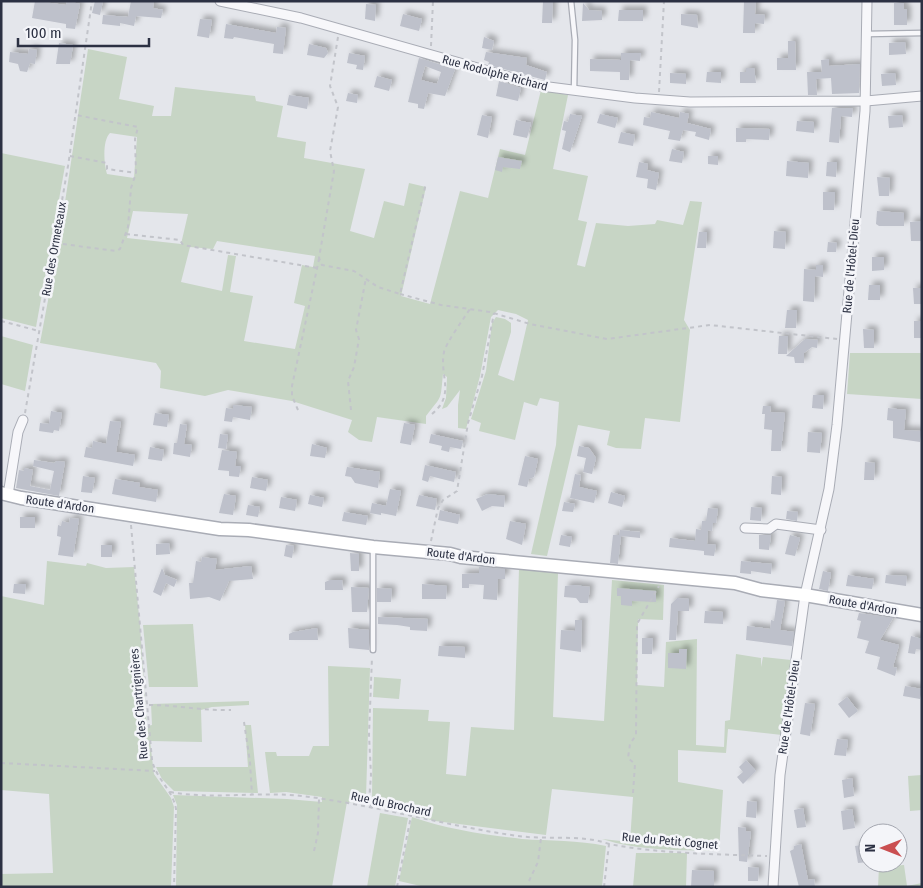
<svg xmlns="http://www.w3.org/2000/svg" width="923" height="888" font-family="'Fira Sans Condensed',sans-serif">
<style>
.green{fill:#c7d5c5;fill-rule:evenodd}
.building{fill:#bec1cb;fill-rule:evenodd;filter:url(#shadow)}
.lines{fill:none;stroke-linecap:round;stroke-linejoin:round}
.lane-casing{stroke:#a9acb5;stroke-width:7}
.street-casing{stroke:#a9acb5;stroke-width:11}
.secondary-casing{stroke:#a9acb5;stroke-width:15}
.path{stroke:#c2c4ca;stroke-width:2;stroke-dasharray:4 4;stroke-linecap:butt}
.lane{stroke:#f7f7fa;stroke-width:4.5}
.street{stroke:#f7f7fa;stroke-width:9}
.secondary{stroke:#fff;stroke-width:12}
.labels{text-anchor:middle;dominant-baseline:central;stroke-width:5;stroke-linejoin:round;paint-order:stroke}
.street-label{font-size:12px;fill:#2c3143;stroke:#f4f5f9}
</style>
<defs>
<filter id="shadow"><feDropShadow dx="4" dy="-4" stdDeviation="2.5" flood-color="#0004"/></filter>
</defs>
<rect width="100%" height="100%" fill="#e4e6eb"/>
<g class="green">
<path d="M88 49 127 57 119 99 154 106 152 116H171L175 87 255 96 256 101 283 106 277 137 306 142 304 158 365 169 350 231 374 238 384 201 404 206 409 183 426 187 401 296 430 304 460 191 488 198 500 149 525 155 541 90 568 95 553 169 588 176 578 220 587 222 577 265 585 267 596 223 628 226 655 224 657 220 683 225 690 201 702 202 684 320 690 330 680 422 645 418 641 449 616 448 607 445 610 431 578 425 547 556 531 554 556 445 559 402 540 398 537 406 524 402 515 440 479 431 481 423 471 419 486 371 492 323 496 317 505 319 511 323V332L498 375 514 381 528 320 516 314 498 310 491 317 480 376 466 429 458 428V405L460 390 447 407 442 409 446 398 447 377 443 374C440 402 443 394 426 416V424L377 417 372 442 359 440 348 432 352 420 292 401 228 390 205 396 160 388 161 371 156 363 40 343 59 242ZM110 133 137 137 134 178 107 174C104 164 102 141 110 133ZM133 211 188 214 181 244 127 238ZM217 241 315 256 313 267 302 265 294 303 305 306 295 349 244 341 253 296 230 292 236 256 228 255 222 291 181 282 190 247 213 249Z"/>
<path d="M1 153 65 166 36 327 1 318Z"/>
<path d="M1 336 33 345 25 391 1 384Z"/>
<path d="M850 353H922V399L847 394Z"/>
<path d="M47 561 86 566 87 563 106 568 134 567 140 625 147 726 152 725 151 704 249 701V705L212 707 201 710 202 742 150 741 154 774 171 798 174 807 171 887H1V874L53 873 49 794 1 790V596L44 605Z"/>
<path d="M519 569 558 573 553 717 604 721 612 580 664 585 663 620 638 619 637 685 664 687 666 642 697 639 696 745 724 747 725 721 730 720 736 654 761 658V667L763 657 791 660 782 735 728 729 726 753 678 750V782L723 790 719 851C680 850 639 851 602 839L630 842 633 797 552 789 546 835 435 821 375 805 372 800 373 708 429 710 428 721 450 722 446 774 466 776 471 727 514 730Z"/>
<path d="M193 624 198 687H149L143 625Z"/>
<path d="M328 666 370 668 366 797 360 803 347 802 332 887H176L177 805 173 795 287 799 322 802V797L286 792 270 793 265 752H276L277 756H309L313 746H329Z"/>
<path d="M374 677 401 679 399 699 373 697Z"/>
<path d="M245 725H251L258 793 174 791 162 779 156 767H248Z"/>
<path d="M922 775V810L910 811 908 776Z"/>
<path d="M380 813 408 818 395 887H367Z"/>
<path d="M412 817C446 829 486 835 522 839 550 841 578 840 606 846L602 887H425L399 881Z"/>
<path d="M636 853H687L686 887H633Z"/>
<path d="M904 865 907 886 922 883V887H878L879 867Z"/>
</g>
<g class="building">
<path d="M35 1 66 5 67 1 80 4 75 29 66 28V24L32 18Z"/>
<path d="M95 1H103L100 15 92 13Z"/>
<path d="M131 1H154L153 8 163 10 161 18 136 16 134 26 120 23V26L102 24 103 15 128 17Z"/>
<path d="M543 1H553L552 23H542Z"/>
<path d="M744 1H756L755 14 765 15 764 24 755 23V33H743Z"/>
<path d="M583 3 589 10 602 11V20L582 21Z"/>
<path d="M894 3H904V9H907V25H894Z"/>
<path d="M366 4 376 5 375 21 365 19Z"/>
<path d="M619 10H643V21H618Z"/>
<path d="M403 14 422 19 419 31 400 26Z"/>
<path d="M681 14 697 15 698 28 681 25Z"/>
<path d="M200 19 212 20 209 38 197 36Z"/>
<path d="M226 24 276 33 277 27 286 28 283 54 273 53 274 44 234 37 233 39 224 38Z"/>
<path d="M484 37 494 41 492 50 482 48Z"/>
<path d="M788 41H795L796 70H777V58H788Z"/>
<path d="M905 42 906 54 889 55V43Z"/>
<path d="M59 43 73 45 70 64H56Z"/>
<path d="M309 44 326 48 328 53 324 58 307 55Z"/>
<path d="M29 49 37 50 35 64 30 63 27 72 20 71 18 64 9 62 10 52 28 54Z"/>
<path d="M486 52 527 58 526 65 547 72 545 80 488 65 489 62 484 60Z"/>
<path d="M349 53 365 56 363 70 356 69 357 65 347 63Z"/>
<path d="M621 53H641L640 61 630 60 629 80H620V72L590 71V59L621 60Z"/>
<path d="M419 58 455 69 445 96 428 93 424 109 418 108V104L408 102ZM425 66 441 72 437 84 421 80Z"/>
<path d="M829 59V66L860 64 859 93 832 94 831 78 816 79 817 95H808L807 72H822L821 60Z"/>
<path d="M746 68H754L756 83H740V72H746Z"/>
<path d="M707 72H721V83L706 82Z"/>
<path d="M670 73 686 74V84L670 83Z"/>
<path d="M895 73 896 85 882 86 881 74Z"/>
<path d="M377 76 392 80 389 91 374 87Z"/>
<path d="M499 81 521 88 518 101 496 96Z"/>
<path d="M348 93 358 95 357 103 346 101Z"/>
<path d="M289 95 309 98 307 109 287 105Z"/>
<path d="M832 108H853L852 117 841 116 839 143 829 142Z"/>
<path d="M651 112 679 118 680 112 689 114 687 123 711 129 709 140 695 136 696 132 683 130 680 141 668 139 670 131 643 125 644 117 650 118Z"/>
<path d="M570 114 582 116 570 152 562 149 566 131 562 130 564 121 568 122Z"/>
<path d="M600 114 618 118 615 128 597 123Z"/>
<path d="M482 115 492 117 488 138 477 135Z"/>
<path d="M902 115 903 127 889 128 888 116Z"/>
<path d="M516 120 531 123 527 138 513 135Z"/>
<path d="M797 121 814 122V133L796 131Z"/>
<path d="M736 128 770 129 769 140 746 139V142H736Z"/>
<path d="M621 132 635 135 633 146 618 143Z"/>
<path d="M672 149 684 152 682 163 669 161Z"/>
<path d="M708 156H718V165L708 164Z"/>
<path d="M498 157 522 161 520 169 503 167 502 172 495 170Z"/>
<path d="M787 161 809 163 808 178 786 176Z"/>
<path d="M639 162 648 164 647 170 659 173 656 190 647 188 648 179 636 177Z"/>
<path d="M827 162H837L836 177 826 176Z"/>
<path d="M877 177 890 178 889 196H879Z"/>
<path d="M823 192H835L834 210H823Z"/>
<path d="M877 211 904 213V226H879L876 224Z"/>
<path d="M922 221V241H911L910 222Z"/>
<path d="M774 231 786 232 785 249 773 248Z"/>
<path d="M699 232H707L706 248H697Z"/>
<path d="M828 242 837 243 836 252H827Z"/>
<path d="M872 257H884V270L872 271Z"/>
<path d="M816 265H823V277L815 276 814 302 803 301 804 269 816 270Z"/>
<path d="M869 285H880V300H868Z"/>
<path d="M913 288H922V304H914Z"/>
<path d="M787 310H797L796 328H785Z"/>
<rect x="914" y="321" width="8" height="17"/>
<path d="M863 329 874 330V348H864Z"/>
<path d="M779 336H788L787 354H778Z"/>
<path d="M805 339 818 340 817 348 812 347 804 353V363H795L794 357 786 356Z"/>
<path d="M813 395H824L823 409 812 408Z"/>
<path d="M233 405 252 407 250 420 233 417 232 422 224 421 226 408 233 409Z"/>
<path d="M763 406H771L770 412 785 413 781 451H771L772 430 764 429 765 414H762Z"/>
<path d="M888 408 906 410 904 430 921 431 920 442 893 438V421L887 420Z"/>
<path d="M51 411 62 413 59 431 54 430 53 433 39 431 40 423 49 424Z"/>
<path d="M155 413 169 415 167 427 153 425Z"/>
<path d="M110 421 121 422 116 452 135 455 133 466 84 457 86 447 92 448 93 441 106 444Z"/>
<path d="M404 423 415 425 411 445 400 443Z"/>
<path d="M180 424 187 425 184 444 192 445 190 457 173 454 174 443H177Z"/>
<path d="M808 432 822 433 820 453 807 452Z"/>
<path d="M220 434 228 435 226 449 218 448Z"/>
<path d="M431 434 463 441 461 449 450 447 449 452 441 450 442 446 429 443Z"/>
<path d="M312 444 327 448 325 458 310 456Z"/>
<path d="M579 446 589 448 596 458 592 474 583 472 586 458 577 456Z"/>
<path d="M150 447 164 450 162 461 148 459Z"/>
<path d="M222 450 237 452 235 466H241L239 477 229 476V471L218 470Z"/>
<path d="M525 456 538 459 534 477 529 479 527 487 518 485Z"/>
<path d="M34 460 54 463 57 461 65 462 59 496 16 488 19 470 24 471V468L33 470 30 486 50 490 54 471 33 466Z"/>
<path d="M865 462 875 463 874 480H864Z"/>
<path d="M425 465 456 472 454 482 430 476 428 482 422 480Z"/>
<path d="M347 467 380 472 378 488 355 483 351 477 345 476Z"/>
<path d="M575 474 581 475 579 487 597 491 594 503 570 498Z"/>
<path d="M83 476 95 478 92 493 81 492Z"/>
<path d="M772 476 782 477 781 495 771 494Z"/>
<path d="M252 477 268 480 266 491 250 488Z"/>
<path d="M115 479 140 483 139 487 158 490 156 502 112 494Z"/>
<path d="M390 489 401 491 396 516 381 513V515L370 513 372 503 386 506Z"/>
<path d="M611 492 625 496 622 507 608 503Z"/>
<path d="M224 494 236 496 233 515 219 513Z"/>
<path d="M488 494 505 496 504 507 492 506 482 511 476 499Z"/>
<path d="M310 495 324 498 322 507 308 504Z"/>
<path d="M419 495 437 499 435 510 416 506Z"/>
<path d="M281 497 297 500 295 511 279 508Z"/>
<path d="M564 502 575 504 573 512 562 511Z"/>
<path d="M248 505 260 507 258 517 246 515Z"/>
<path d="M751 507 762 508 761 521 750 520Z"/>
<path d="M708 508 718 509 716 523H713L712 531 708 530 707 544 716 545 714 556 704 555V551L669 547 670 538 695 541 696 529 701 530 702 521H706Z"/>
<path d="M440 510 460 515 458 524 438 520Z"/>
<path d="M787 511 798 512 797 521 786 519Z"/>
<path d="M344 512 368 516 366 525 342 521Z"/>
<rect x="20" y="517" width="15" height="11"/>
<path d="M70 518 79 519 73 557 58 555 61 537 57 536 58 525 61 526 62 521 69 523Z"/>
<path d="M510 521 526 524 522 545 506 539Z"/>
<path d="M620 530 640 532V538L621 536 618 564 610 563 613 535H619Z"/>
<path d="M561 535 572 537 570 547 559 545Z"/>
<path d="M759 535H771L769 550 759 549Z"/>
<path d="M790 535 800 538 795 556 785 554Z"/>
<path d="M169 543 170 554 156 555V544Z"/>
<rect x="101" y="545" width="11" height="12"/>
<path d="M286 545 294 546 292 558 284 556Z"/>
<path d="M350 553 359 554V571H351Z"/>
<path d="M202 557 217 559 215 570 251 566 253 579 229 581 220 601 209 597 190 599 189 583H193L196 561 201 562Z"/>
<path d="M741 561 772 564 771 574 751 571V574L740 573Z"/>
<path d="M479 567 505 569V579H498L497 600 483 599 484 585 469 584V588H462V574L479 573Z"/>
<path d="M162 568 165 575 177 580 174 587 166 583 161 596 153 592Z"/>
<path d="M823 571 831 573 828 591 819 589Z"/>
<path d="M848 575 874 579 872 589 846 586Z"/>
<path d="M886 575 907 576 906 586 885 583Z"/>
<path d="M330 580H342L343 590H325V582Z"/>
<path d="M14 584H26L25 594 13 593Z"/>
<path d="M422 584 447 586 446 599H422Z"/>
<path d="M573 585 590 587 588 603H580L576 598 564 597 565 586Z"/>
<path d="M351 587 369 588 367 612H352Z"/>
<path d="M377 588 392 589 391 602H377Z"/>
<path d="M617 588 656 591V602L632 601V606L621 605V596H617Z"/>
<path d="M677 598 689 599V611H678L676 640H669L671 604Z"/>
<path d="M777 600 785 601 780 630 794 632 792 646 746 640 747 626 770 629 771 620 774 621Z"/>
<path d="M705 611 723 612V624L704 623Z"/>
<path d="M859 613 893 618 880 640 899 645 893 667 897 668 895 676 877 669 880 657 865 653 869 641 857 638 861 621 857 620Z"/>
<path d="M378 617 428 619 427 631 410 630V627L397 625 378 624Z"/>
<path d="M575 620H582L581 652 560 649 561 630 575 631Z"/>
<path d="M317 628 318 640H289V634L293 632Z"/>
<path d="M348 628 369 630V650L349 648Z"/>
<path d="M911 636 922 639V650L916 649 915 654 908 653Z"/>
<path d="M642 638H653L652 654H642Z"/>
<path d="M439 646 465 647V658L438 656Z"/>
<path d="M679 649H687L686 669 668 668V653H679Z"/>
<path d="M905 686 922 689 920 699 903 696Z"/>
<path d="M847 697 858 711 849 718 838 704Z"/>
<path d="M805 703 815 704 810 736 800 734Z"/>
<path d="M837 739 848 740 846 756 834 755Z"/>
<path d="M746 760 756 771 743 784 737 777 743 772 739 767Z"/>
<path d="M852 778 854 796 844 798 842 780Z"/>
<path d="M747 801 757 802 756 818 746 817Z"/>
<path d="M803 808 806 827 797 828 794 810Z"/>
<path d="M852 809 855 828 843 830 841 811Z"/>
<path d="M738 827 746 828V831L751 832 747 862 739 861Z"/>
<path d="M801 844 808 880 814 879 815 887H799L790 851 794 849V846Z"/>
<path d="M866 844 868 862 858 863 855 846Z"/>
<path d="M748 867 759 868 758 881H748Z"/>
<path d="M692 870 714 871V887H691Z"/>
</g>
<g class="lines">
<defs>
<g id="lane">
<path d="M571 1 575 40 574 91"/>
<path d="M867 34 922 33"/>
<path d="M373 650V548"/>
</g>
<g id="street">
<path d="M220 1 301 18 541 86 635 98 690 102 866 101 922 96"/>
<path d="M8 495 18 432 23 420"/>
<path d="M745 528 769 529 776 524 821 530"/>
<path d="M773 887 780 775 805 595 829 489 837 425 865 111 867 1"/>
</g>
<path id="secondary" d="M1 493 21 498 220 529 249 530 373 547 450 554 461 557 735 583 761 590 805 595 922 615"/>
</defs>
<use href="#lane" class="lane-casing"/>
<use href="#street" class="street-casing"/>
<use href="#secondary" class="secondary-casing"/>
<g class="path">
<path d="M338 37 330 86 338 107 330 151 334 171 319 258 322 265 354 271 378 287 400 294 426 183"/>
<path d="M431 46 433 1"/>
<path d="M659 92 664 1"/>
<path d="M70 156 107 163V169L136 173"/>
<path d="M126 234 180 240 183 245 317 268"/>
<path d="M55 243 116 251 120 249 128 227 131 188 136 173 135 139 138 127 76 115"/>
<path d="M400 294 441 305 490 312 530 324 607 339 710 325 837 339"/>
<path d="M1 321 39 331"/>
<path d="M298 410 292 396V386L319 259"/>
<path d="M351 410 348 381 354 367 359 339 356 330 366 278"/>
<path d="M25 413 68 166 92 1"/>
<path d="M432 414C456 394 439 376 444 352 446 343 464 318 470 309"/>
<path d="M131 525 152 760C156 779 173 790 176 809L174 887"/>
<path d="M431 541 438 508 443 500 457 491 468 423 482 376 494 313"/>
<path d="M149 705C177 705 203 711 231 710"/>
<path d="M244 722 250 762 252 795"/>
<path d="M1 763 155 771"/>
<path d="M170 792C213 800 259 791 302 796 375 805 446 826 518 836 547 840 581 834 609 844"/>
<path d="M633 793 635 764 628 758 630 744 636 735 637 624 659 586"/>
<path d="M372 808 369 801 371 775 369 735 372 657"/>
<path d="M314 851 318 833 319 799"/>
<path d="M529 881 538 862 541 838"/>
<path d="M397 887 411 816"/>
<path d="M604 887 609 844C661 854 714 854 767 856"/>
</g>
<use href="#lane" class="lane"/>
<use href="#street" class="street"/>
<use href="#secondary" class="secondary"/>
</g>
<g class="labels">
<g class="street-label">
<text transform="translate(495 73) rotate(15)">Rue Rodolphe Richard</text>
<text transform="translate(54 249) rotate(-80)">Rue des Ormeteaux</text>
<text transform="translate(851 266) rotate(-85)">Rue de l'Hôtel-Dieu</text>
<text transform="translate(60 504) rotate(8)">Route d'Ardon</text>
<text transform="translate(461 556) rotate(7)">Route d'Ardon</text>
<text transform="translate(863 605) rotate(10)">Route d'Ardon</text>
<text transform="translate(139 704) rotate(-95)">Rue des Chartrignières</text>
<text transform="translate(789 707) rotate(-82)">Rue de l'Hôtel-Dieu</text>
<text transform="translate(391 804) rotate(12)">Rue du Brochard</text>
<text transform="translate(670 841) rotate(5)">Rue du Petit Cognet</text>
</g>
</g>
<rect width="923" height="888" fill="none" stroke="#2c3143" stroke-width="5"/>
<g transform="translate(883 848) rotate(270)"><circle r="24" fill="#f4f5f9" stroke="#a4a7b0"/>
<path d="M0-4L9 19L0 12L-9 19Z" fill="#ca4f51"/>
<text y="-8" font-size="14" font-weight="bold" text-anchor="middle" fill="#2c3143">N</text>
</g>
<path d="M18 38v8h131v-8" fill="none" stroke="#2c3143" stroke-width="2.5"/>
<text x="25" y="38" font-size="15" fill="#2c3143" stroke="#f4f5f9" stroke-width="4" paint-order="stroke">100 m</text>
</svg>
